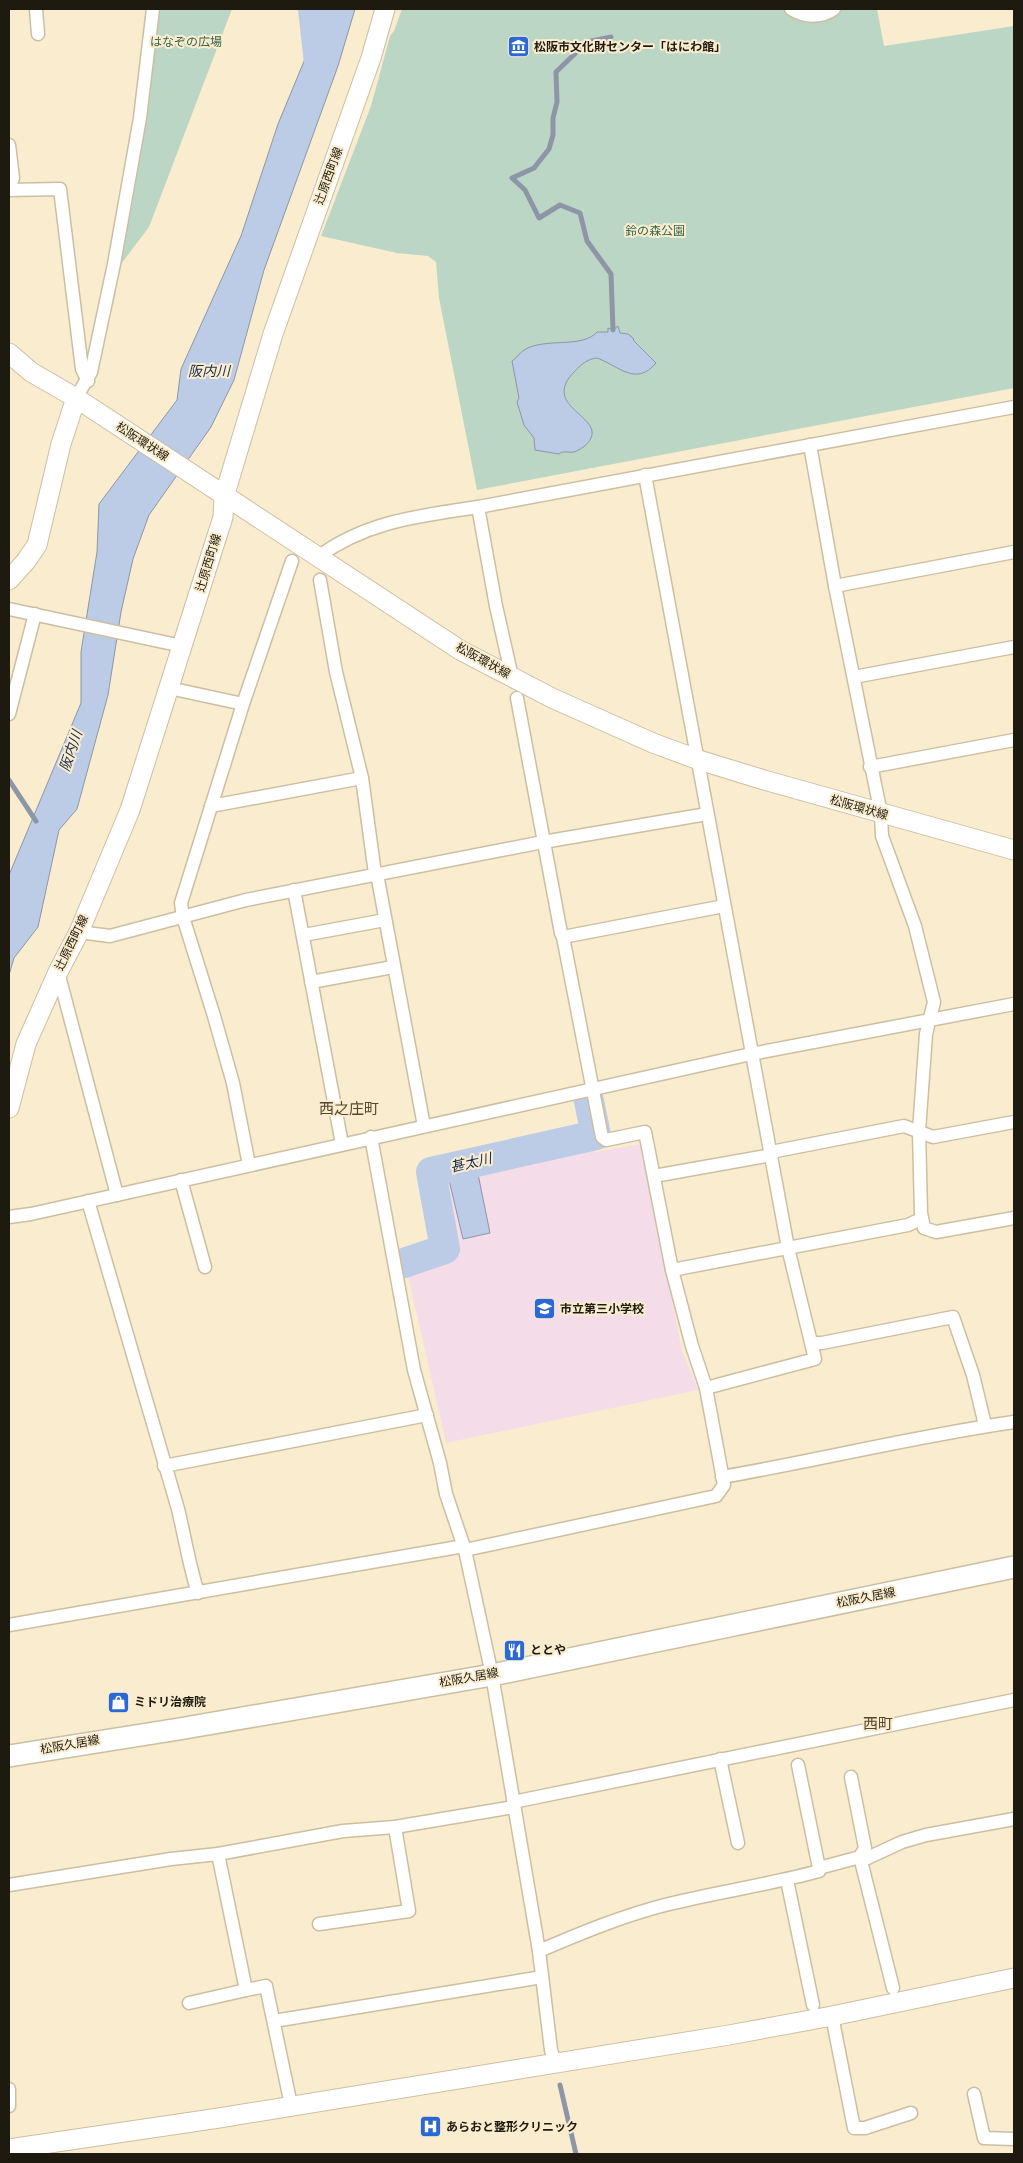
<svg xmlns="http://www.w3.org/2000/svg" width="1023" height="2163" font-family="Signika,'Noto Sans JP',sans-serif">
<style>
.education{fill:#f4dde9}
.green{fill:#bcd6c5}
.water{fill:#bccbe6;stroke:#8d96a6}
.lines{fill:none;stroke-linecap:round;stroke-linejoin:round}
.stream{stroke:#8d96a6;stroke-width:5}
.river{stroke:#bccbe6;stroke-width:30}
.street-casing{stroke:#cbbfa2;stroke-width:15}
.secondary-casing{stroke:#cbbfa2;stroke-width:21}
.primary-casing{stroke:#cbbfa2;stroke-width:24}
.street{stroke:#fff;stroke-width:12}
.secondary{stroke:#fff;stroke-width:19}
.primary{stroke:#fff;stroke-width:21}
.labels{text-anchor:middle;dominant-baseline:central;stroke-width:4;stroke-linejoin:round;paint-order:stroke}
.park-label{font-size:12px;fill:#346448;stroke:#faedcf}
.poi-label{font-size:12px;font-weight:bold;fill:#1f1a0f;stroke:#faedcf;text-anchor:start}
.street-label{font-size:12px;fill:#1f1a0f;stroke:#faedcf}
.water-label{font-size:14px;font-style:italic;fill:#192c50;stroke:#faedcf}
.quarter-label{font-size:15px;fill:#53482f;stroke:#faedcf}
</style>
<rect width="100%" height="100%" fill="#faedcf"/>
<path class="education" d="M593 1138 595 1152 641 1144 682 1350 698 1390 446 1443 406 1267 451 1253 436 1176Z"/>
<g class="green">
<path d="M157 9H232L149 227 121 264 126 226 132 205 144 122Z"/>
<path d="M402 9H877L884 46 1014 26V388L477 490 439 298 436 262 428 256 397 253 321 236 371 106 390 36 394 31Z"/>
</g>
<g class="water">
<path d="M317 9H355L338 66 264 270 234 380 211 427 149 515 133 559 121 612 108 695 77 809 59 830 38 927 14 958 9 975V875L81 703V652L97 552 99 504 177 400 181 369 241 236 278 124 307 54Z"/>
<path d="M618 326 620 333 628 334 633 338 634 341 656 363C636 387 619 366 597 358 587 359 582 364 575 371 540 406 601 415 591 438 589 444 580 450 574 452 568 453 564 450 559 454L535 450 534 438 524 425 517 402 519 398 512 361C516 358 520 353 524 350 545 337 582 349 597 332H608V328L613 330Z"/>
<path d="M478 1174 490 1233 463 1239 449 1180Z"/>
</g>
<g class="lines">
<g class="stream">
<path d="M611 37 587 42 556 72 557 102 553 118V135L549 149 534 168 512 178 525 190 539 218 560 205 580 213 587 241 611 274 613 330"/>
<path d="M9 780 36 821"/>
<path d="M560 2085 576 2154"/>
</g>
<g class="river">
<path d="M313 9 319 63"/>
<path d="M404 1263 445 1249 431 1172 596 1135 589 1101"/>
</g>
<defs>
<g id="street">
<path d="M36 9 38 34"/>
<path d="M791 9C805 18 821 18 834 9"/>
<path d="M9 145 13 178 9 188"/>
<path d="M9 190 60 189 82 369 88 381"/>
<path d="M76 398 91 372 114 264 140 118 153 9"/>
<path d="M810 445 835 586 881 814 882 836 915 926 934 1002 926 1034 919 1131 921 1213 924 1228 936 1232 1014 1218"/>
<path d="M645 475 788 1248 815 1359 706 1388"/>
<path d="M478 507 496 606 512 677"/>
<path d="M318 557C366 521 420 516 478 507L1014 407"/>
<path d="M320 580 336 672 362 778 375 874"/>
<path d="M835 586 1014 552"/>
<path d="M9 609 182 646"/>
<path d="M854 677 1014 647"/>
<path d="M169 688 243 704"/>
<path d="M9 714 35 614"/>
<path d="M870 767 1014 740"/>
<path d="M211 806 362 778"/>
<path d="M377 874 424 1126"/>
<path d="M294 890 342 1144"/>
<path d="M79 932 110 936 246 900 543 842 707 814"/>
<path d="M304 935 385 920"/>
<path d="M563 937 724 906"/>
<path d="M58 972 117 1195"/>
<path d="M311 982 393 967"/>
<path d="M371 1137 414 1370 440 1463 446 1494 465 1550 492 1675 539 1951 551 2050 555 2062"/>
<path d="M771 1152 904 1126 933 1137 1014 1122"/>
<path d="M249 1165 233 1083 214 1016 183 917 181 903 243 704 292 561"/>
<path d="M654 1176 772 1155"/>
<path d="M181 1180 205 1267"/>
<path d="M88 1201 178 1509C185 1538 189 1565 198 1593"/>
<path d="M9 1217 31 1214 751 1054 1014 1004"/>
<path d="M672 1270 908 1225 921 1219"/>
<path d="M812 1343H822L953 1317 973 1375 985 1425"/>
<path d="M164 1466 427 1415"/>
<path d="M722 1477C820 1460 916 1436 1014 1422"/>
<path d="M465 1550 716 1496 724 1485 706 1388 692 1346 672 1270 645 1132 606 1140 602 1137 563 937 561 933 517 698"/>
<path d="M9 1625 464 1546"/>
<path d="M720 1759 738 1843"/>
<path d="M798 1765 819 1868"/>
<path d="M513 1802 1014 1700"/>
<path d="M218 1854 246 1990 266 1986 291 2105"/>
<path d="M860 1857 893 1988"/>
<path d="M861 1861 902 1842 926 1835 1014 1819"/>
<path d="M787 1880 813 2005"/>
<path d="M9 1885 171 1859 218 1854 343 1831 395 1827 514 1807"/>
<path d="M319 1924 409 1911 395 1827"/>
<path d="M539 1951C581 1933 622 1916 665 1905 716 1892 768 1885 819 1871V1868L860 1857 865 1848 851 1777"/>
<path d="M189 2003 246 1990"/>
<path d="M832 2016 854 2128H865L911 2113"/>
<path d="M274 2021 542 1977"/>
<path d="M9 2089V2106"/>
<path d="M974 2094 984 2138 1014 2139"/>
</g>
<g id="secondary">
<path d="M9 353 31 372 76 398 460 650 552 698 653 743 699 760 764 780 1014 850"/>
<path d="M9 580 26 561 37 545 61 444 76 398"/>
<path d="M9 1108 26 1044 58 972 79 932 130 810 223 517 224 497 273 334 371 58 385 9"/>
<path d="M9 2149 219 2118 729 2035 832 2016 1014 1978"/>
</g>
<path id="primary" d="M9 1756 179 1729 492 1675 1014 1567"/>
</defs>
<use href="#street" class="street-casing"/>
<use href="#secondary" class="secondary-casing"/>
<use href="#primary" class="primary-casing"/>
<use href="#street" class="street"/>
<use href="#secondary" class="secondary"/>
<use href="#primary" class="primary"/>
</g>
<defs>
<symbol id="museum-square" viewBox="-11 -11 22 22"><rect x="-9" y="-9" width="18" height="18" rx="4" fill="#2b68d5" stroke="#faedcf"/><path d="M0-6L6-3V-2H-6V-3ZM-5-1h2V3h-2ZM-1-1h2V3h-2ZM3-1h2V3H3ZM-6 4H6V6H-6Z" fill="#fff"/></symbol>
<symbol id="school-square" viewBox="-11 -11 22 22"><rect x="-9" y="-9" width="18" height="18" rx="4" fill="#2b68d5" stroke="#faedcf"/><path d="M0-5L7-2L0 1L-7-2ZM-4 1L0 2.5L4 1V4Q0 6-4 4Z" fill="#fff"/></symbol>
<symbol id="restaurant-square" viewBox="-11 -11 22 22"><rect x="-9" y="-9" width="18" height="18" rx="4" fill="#2b68d5" stroke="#faedcf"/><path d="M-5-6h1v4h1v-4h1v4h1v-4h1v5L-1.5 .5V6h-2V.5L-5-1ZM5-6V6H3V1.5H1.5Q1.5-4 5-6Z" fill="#fff"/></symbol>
<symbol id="shop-square" viewBox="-11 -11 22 22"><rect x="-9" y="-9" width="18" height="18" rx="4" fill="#2b68d5" stroke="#faedcf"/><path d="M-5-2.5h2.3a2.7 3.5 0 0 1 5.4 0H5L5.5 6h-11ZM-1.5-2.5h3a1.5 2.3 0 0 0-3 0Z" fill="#fff"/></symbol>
<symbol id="hospital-square" viewBox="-11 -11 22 22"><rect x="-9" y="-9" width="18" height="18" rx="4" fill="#2b68d5" stroke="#faedcf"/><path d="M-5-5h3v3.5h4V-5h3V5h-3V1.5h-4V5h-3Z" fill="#fff"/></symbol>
</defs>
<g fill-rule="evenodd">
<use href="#museum-square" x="506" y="34" width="25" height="25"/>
<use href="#school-square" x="532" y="1296" width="25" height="25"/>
<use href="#restaurant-square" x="502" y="1638" width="25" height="25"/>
<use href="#shop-square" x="106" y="1690" width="25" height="25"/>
<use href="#hospital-square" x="418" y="2114" width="25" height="25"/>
</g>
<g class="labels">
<g class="park-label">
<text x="186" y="42">はなぞの広場</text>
<text x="655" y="231">鈴の森公園</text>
</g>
<g class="poi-label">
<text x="534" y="47">松阪市文化財センター「はにわ館」</text>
<text x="560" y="1309">市立第三小学校</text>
<text x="530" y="1650">ととや</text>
<text x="134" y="1702">ミドリ治療院</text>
<text x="446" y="2127">あらおと整形クリニック</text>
</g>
<g class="street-label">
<text transform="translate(329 176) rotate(-70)">辻原西町線</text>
<text transform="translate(142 442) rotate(33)">松阪環状線</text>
<text transform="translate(209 563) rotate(-73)">辻原西町線</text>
<text transform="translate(483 661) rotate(29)">松阪環状線</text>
<text transform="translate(859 808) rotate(16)">松阪環状線</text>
<text transform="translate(72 943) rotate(-64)">辻原西町線</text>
<text transform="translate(866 1598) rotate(-11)">松阪久居線</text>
<text transform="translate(469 1678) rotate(-10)">松阪久居線</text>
<text transform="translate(70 1745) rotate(-10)">松阪久居線</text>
</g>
<g class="water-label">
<text x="209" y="371">阪内川</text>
<text transform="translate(71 751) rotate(-71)">阪内川</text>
<text transform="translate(471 1163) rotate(-13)">甚太川</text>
</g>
<g class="quarter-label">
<text x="349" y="1109">西之庄町</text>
<text x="878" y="1724">西町</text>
</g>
</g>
<rect width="1023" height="2163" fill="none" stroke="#1f1a0f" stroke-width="20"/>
</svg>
